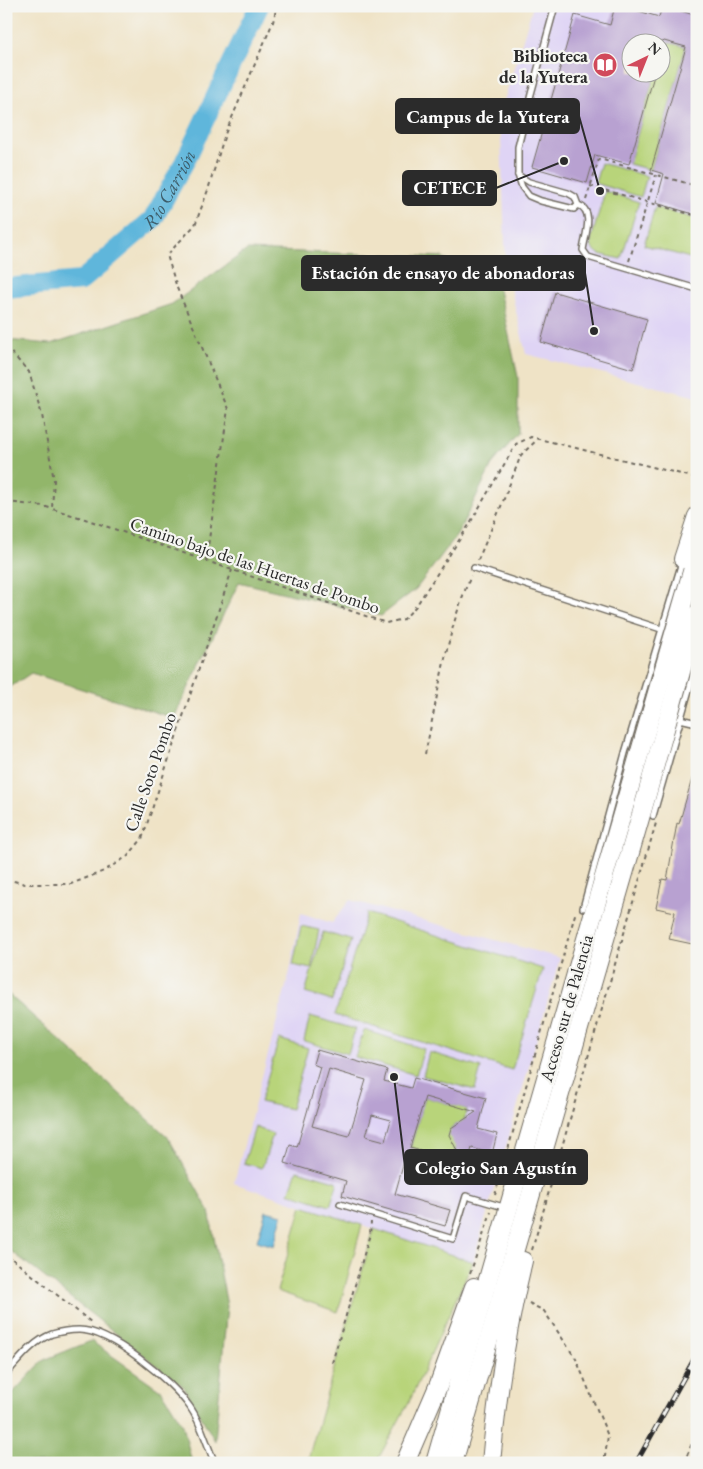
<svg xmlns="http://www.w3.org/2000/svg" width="703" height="1469" font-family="'EB Garamond',serif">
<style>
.built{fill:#dfd4f5;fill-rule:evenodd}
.green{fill:#b8d47a;stroke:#728052}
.forest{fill:#92b66a;stroke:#5e704a}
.water{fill:#5eb6db;stroke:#447083}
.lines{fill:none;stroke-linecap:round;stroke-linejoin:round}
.river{stroke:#5eb6db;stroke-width:20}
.building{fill:#b8a1d1;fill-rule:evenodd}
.service-casing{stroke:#706b61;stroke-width:8}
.motorway-casing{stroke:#706b61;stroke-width:20}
.path{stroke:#706b61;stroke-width:2;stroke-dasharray:4 4;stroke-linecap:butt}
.service{stroke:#fff;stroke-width:5}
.motorway{stroke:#fff;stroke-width:18}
.rail-casing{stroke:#2b2b2b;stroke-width:5}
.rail{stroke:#f6f6f2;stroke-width:3;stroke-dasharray:9;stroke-linecap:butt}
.labels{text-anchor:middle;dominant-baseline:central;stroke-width:4.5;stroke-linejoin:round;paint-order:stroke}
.poi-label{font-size:18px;font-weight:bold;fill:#2b2b2b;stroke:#f6f6f2;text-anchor:end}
.street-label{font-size:18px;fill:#2b2b2b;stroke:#f6f6f2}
.water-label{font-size:19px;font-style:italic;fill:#3d5c69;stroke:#f6f6f2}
.leader{fill:none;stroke:#2b2b2b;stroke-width:2}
.callout-dot{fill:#2b2b2b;stroke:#f6f6f2;stroke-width:2}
.callout{fill:#2b2b2b;stroke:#2b2b2b;stroke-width:2}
.callout-label{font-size:19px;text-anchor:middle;font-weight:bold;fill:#fff}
</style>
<rect width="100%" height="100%" fill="#f6f6f2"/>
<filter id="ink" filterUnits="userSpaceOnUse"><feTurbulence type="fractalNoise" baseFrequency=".02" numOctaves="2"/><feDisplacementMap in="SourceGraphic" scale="10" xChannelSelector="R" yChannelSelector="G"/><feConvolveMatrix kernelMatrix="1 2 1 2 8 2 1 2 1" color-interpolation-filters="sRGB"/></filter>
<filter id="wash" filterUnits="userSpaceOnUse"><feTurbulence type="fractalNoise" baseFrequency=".0096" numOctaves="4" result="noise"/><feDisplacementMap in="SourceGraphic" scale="20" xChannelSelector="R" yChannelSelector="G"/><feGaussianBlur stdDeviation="1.12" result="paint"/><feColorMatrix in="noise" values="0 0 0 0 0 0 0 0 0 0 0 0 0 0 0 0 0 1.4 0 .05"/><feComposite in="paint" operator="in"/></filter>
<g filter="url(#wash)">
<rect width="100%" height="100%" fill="#efe3c6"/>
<g class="built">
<path d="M533 6H697V397L526 354 506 268 500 114ZM630 42H660V72H630Z"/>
<path d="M350 900 560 958 473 1262 234 1183 290 971 301 913 332 923Z"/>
</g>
<g class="green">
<path d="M664 41 686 47 651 170 629 164 655 73 660 72 661 52Z"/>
<path d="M601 163 647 176 641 197 595 183Z"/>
<path d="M605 191 639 202 621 259 599 254 591 247V240Z"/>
<path d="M655 207 697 219V260L644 245Z"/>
<path d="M367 913 543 969 512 1070 335 1015Z"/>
<path d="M301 926 319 930 311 969 293 965Z"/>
<path d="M323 932 351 940 332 1001 305 993Z"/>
<path d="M310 1016 355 1029 348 1054 304 1041Z"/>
<path d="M364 1030 424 1049 416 1075 355 1057Z"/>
<path d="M279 1039 308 1048 291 1109 260 1102Z"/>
<path d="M429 1052 481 1068 475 1090 423 1076Z"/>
<path d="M425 1097 467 1109 463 1125 458 1124 451 1128 457 1144 453 1159 410 1148Z"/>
<path d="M255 1127 273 1134 262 1168 244 1163Z"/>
<path d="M297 1170 338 1182 330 1206 289 1193Z"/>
<path d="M302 1206 362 1225 338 1312 277 1291Z"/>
<path d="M374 1229 473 1262 411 1398 376 1463H307Z"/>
</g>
<g class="forest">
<path d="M247 250 442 257 499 290 518 377V434L493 463 457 535 416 589 381 616 239 582 174 718 31 673 6 690V340L51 344 172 304Z"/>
<path d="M6 992 168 1137 209 1211 227 1306 215 1441 184 1387 6 1247Z"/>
<path d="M91 1341 162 1391 183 1425 192 1463H6V1400L44 1360Z"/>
</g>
<path class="water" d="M266 1211 282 1215 274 1246 257 1241Z"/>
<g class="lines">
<path class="river" id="s1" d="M6 288 81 281 153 219 184 163 259 6"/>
</g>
<g id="blocks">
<g class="building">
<path d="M615 6H621L659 17 662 6H665L697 16V215L656 203 664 174 651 170 686 47 664 41 663 42H630V72H655L629 164 595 155 587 183 532 167 575 15 610 25Z"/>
<path d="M555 292 647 319 633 369 541 342Z"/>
<path d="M694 772 697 773V945L669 939 675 912 656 908 662 879 667 880 677 823 679 824Z"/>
<path d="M317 1050 387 1070 384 1081 411 1088 414 1078 486 1098 478 1129 497 1134 492 1154 472 1148 463 1178 404 1162 395 1194 450 1210 445 1226 342 1196 346 1181 285 1163 290 1145 297 1147 320 1067 313 1064ZM329 1069 366 1080 349 1136 312 1126ZM425 1097 476 1112 451 1128 449 1135 463 1162 410 1148ZM372 1115 391 1120 385 1141 366 1136Z"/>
</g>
</g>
</g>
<g filter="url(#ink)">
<use href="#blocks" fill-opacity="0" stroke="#706b61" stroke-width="1"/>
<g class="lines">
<defs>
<g id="service">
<path d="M555 6 531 94 518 147V175L522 187 529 196 541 201 574 209 578 205C595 210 585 236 583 250L588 257 697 289"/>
<path d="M518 175 529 182 568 193 575 197 578 205"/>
<path d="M474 568 661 629"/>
<path d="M680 719 697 723"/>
<path d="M653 816 697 662"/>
<path d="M583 908 625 753 682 562"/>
<path d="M340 1204 453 1239 466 1196 500 1206"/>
<path d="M6 1374C19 1360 33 1341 52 1334 59 1332 71 1330 79 1330 111 1330 172 1381 190 1407 202 1424 206 1444 215 1463"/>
</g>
<g id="motorway">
<path d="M683 559 697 516"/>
<path d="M405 1463 439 1384 474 1287"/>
<path d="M435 1463 697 554"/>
<path d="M453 1463 647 794 697 614"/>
<path d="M491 1463C497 1395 507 1327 523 1261"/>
</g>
</defs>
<use href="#service" class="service-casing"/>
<use href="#motorway" class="motorway-casing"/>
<g class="path">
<path d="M590 186 697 216"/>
<path d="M586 200 599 159 697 186"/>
<path d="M629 261 656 175"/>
<path d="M6 347 29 372 42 415 54 480 52 508"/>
<path d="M6 502 43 506 85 519 386 623 404 619 416 606 469 525 516 444 531 437 697 478"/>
<path d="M206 560 228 409 177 288 167 255 195 225 208 190 225 134 273 22 277 6"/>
<path d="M478 560 502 504 521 455 538 439"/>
<path d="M425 754C438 696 447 629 471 576"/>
<path d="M6 879 25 884H71L104 871 128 856 142 839 232 570"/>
<path d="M495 1195 576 911"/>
<path d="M532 1250 656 823"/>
<path d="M6 1254 92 1323"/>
<path d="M470 1274 491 1212"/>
<path d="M529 1303 544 1311 576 1359 608 1436 604 1463"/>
<path d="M332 1363 370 1234 371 1222"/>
<path d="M684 1463 697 1431"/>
</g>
<use href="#service" class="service"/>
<use href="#motorway" class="motorway"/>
<defs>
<path id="rail" d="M636 1463 697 1354"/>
</defs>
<use href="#rail" class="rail-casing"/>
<use href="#rail" class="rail"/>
</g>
</g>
<defs>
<symbol id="library-disc" viewBox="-11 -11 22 22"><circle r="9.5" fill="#d1495b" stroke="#f6f6f2"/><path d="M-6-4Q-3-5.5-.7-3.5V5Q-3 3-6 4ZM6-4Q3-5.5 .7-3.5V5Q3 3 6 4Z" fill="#fff"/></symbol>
</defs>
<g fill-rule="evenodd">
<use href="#library-disc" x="591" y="51" width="28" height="28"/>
</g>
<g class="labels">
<g class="poi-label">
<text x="588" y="55">Biblioteca<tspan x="588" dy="21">de la Yutera</tspan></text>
</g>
<g class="street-label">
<text transform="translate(255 565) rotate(19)">Camino bajo de las Huertas de Pombo</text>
<text transform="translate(150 772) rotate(-71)">Calle Soto Pombo</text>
<text transform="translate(566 1008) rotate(-74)">Acceso sur de Palencia</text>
</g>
<g class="water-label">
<text stroke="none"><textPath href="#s1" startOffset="204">Río Carrión</textPath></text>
</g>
</g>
<path class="leader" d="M600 191L579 116M564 161L496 188M594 331L585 273M394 1077L405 1167"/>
<g class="callout-dot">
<circle cx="600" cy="191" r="5"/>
<circle cx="564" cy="161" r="5"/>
<circle cx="594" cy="331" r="5"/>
<circle cx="394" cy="1077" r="5"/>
</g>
<g class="callout">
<rect x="396" y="99" width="183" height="34" rx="5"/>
<rect x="403" y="171" width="93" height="34" rx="5"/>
<rect x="302" y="256" width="283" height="34" rx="5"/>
<rect x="405" y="1150" width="182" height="34" rx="5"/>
</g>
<g class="callout-label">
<text x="488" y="123">Campus de la Yutera</text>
<text x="450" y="194">CETECE</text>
<text x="443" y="279">Estación de ensayo de abonadoras</text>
<text x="496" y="1174">Colegio San Agustín</text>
</g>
<rect width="703" height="1469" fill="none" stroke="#f6f6f2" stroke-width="25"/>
<g transform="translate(646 58) rotate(43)"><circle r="24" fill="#f6f6f2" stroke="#a5a5a2"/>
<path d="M0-4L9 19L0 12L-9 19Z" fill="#d1495b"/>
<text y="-8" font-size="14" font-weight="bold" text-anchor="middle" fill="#2b2b2b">N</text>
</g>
</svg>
